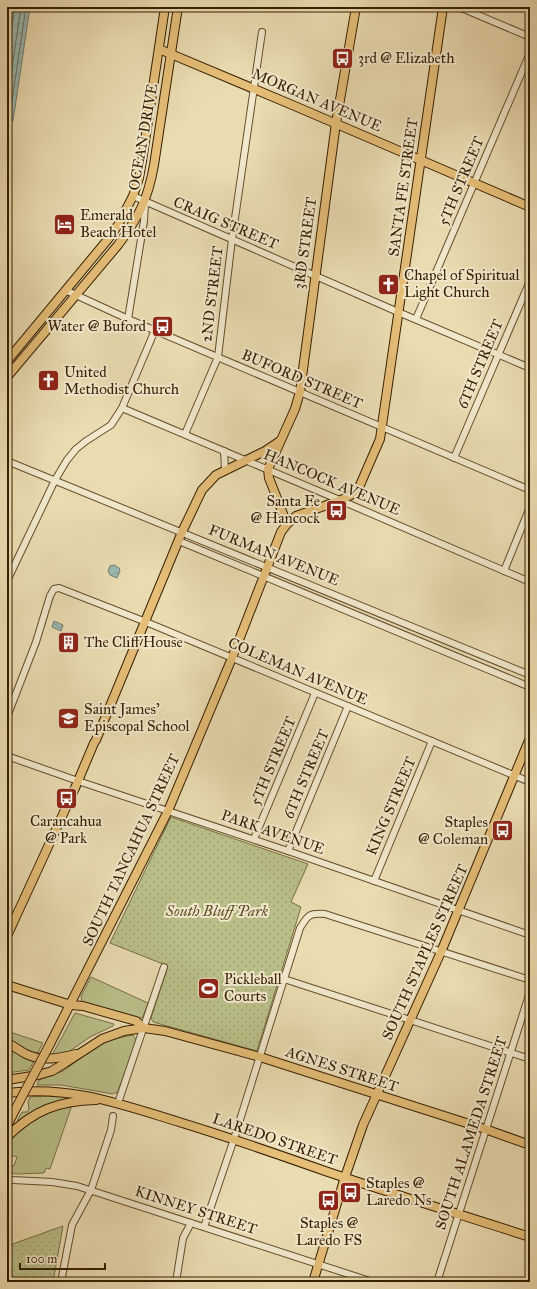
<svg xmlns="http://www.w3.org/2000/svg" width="537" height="1289" font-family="'IM FELL Great Primer',serif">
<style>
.grass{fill:#babf89;stroke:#786f44}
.park{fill:url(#park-dots);stroke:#786f44}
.water{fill:url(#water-waves);stroke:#727c6d}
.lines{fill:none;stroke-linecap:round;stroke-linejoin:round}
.shore{stroke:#686c5a;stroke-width:1}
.minor-casing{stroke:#634e2c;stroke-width:8}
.major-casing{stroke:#361f00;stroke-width:10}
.minor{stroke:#f1e8cc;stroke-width:6}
.major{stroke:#e5be78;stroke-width:8}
.major-bridge-casing{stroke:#361f00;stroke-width:10;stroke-linecap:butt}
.major-bridge{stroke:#e5be78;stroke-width:8}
.labels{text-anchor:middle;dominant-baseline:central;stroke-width:4;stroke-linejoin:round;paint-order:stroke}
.poi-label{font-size:15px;fill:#361f00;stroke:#f1e8cc;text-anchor:start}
.street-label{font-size:15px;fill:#361f00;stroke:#f1e8cc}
.park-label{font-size:15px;font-style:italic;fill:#5e4f29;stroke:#f1e8cc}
</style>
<defs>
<pattern id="park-dots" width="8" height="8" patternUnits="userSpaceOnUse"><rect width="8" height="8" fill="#babf89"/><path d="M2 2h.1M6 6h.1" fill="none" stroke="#a0a474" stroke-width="1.8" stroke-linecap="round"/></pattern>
<pattern id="water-waves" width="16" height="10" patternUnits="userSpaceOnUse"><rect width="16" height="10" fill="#9abab5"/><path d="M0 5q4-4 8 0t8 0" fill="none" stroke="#859f9a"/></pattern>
</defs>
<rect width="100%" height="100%" fill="#eadcb1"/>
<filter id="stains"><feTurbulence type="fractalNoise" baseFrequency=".005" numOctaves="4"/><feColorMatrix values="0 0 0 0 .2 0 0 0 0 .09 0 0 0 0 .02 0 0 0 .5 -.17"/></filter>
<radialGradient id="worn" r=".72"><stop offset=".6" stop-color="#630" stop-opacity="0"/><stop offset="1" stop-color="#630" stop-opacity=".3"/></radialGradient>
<g class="grass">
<path d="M91 977 148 1003 143 1017 137 1019 84 1004 82 1002 81 996Z"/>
<path d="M75 1013 114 1024 113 1026 90 1037 67 1053 51 1057Z"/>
<path d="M7 1031 43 1043 36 1056 7 1041Z"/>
<path d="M133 1035 137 1041 117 1093H114L113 1094 61 1085H37L39 1080 63 1071 96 1047 108 1041 122 1037Z"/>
<path d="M7 1046 34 1061 29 1070 7 1073Z"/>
<path d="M46 1096 68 1097V1100L18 1123 17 1121 22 1112H27L29 1109 28 1102 30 1097Z"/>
<path d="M72 1105 50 1169 46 1168 44 1173 16 1174 7 1171V1164L14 1166 17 1157 7 1154V1144C24 1121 46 1112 72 1105Z"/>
</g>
<g class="park">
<path d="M171 817 308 864 291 902 301 907 257 1051 153 1022 151 1018 168 966 110 943Z"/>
<path d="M63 1226 53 1282H7V1246Z"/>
</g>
<g class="water">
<path d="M7 7H30L13 121 8 120 7 128Z"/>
<path d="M114 565 119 568 120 571 117 578 110 575 108 571 110 566Z"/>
<path d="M54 621 63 625 61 631 52 627Z"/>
</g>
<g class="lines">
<g class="shore">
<path d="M7 59 15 7"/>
<path d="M7 101 21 7"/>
<path d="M7 117 10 114 26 7"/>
</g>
<defs>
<g id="minor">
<path d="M459 7 530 37"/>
<path d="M133 196 398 312 530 368"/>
<path d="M65 290 128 319 530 490"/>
<path d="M128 319 144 221 145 204"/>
<path d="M416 319 530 53"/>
<path d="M122 408 349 504 530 582"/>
<path d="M185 434 218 357 232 239 262 32"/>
<path d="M224 451 225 470"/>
<path d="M454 458 530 281"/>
<path d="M7 461 530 675"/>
<path d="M179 541 530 687"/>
<path d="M504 571 530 507"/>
<path d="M7 581 55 480 67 460 76 449 86 441 111 425 122 408 155 330"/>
<path d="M7 717 36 642 50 596 54 589 59 588 146 622 530 782"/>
<path d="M7 756 78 781 288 851 530 935"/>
<path d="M254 839 315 693"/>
<path d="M288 851 348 706"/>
<path d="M374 881 432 741"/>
<path d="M284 979 530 1059"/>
<path d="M118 1103 164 967"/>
<path d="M7 1179 13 1180 52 1182 77 1186 373 1282"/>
<path d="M204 1227 234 1139 300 928C308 915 309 913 325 914L530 980"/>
<path d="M61 1282 72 1225 91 1190 111 1130 113 1116"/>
<path d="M176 1282 183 1238 191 1223"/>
<path d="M437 1282 530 992"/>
</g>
<g id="major">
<path d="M159 49 297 107 530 207"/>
<path d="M7 361 109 238 118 225 133 196 139 178 142 161 165 7"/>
<path d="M7 377 118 245C139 217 148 199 154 165L178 7"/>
<path d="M287 524 269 478 268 469 295 409 300 392 336 123 356 7"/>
<path d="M96 740 182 532 202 490 216 475 265 451 280 441"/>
<path d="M7 936 75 788 94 743"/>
<path d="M7 985 71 1005 83 1006 136 1021 144 1028"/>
<path d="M7 1043C14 1046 20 1051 26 1054 42 1062 60 1058 76 1054"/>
<path d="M50 1044 168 811 232 658 281 532 287 524 296 516 341 500 357 492 380 439 443 7"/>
<path d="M7 1080 38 1075 52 1071 65 1063 102 1039 124 1031 144 1028 165 1031 260 1057 485 1129 530 1145"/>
<path d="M7 1093C70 1085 120 1104 179 1122 228 1137 277 1154 325 1171 393 1194 462 1215 530 1237"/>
<path d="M7 1126 16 1108"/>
<path d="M7 1137C34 1110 58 1101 96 1100"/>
<path d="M313 1282 345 1177 363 1125 441 952 530 738"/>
</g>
</defs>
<use href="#minor" class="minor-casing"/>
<use href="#major" class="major-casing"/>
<use href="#minor" class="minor"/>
<use href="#major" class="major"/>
<defs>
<path id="major-bridge" d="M16 1108 50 1044"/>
</defs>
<use href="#major-bridge" class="major-bridge-casing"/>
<use href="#major-bridge" class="major-bridge"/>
</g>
<defs>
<symbol id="bus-square" viewBox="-11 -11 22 22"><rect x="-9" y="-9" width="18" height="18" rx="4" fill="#8f2418" stroke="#f1e8cc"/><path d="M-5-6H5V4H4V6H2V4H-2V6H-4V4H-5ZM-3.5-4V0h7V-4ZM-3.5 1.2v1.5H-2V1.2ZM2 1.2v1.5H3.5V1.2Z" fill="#fff"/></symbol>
<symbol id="hotel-square" viewBox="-11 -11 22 22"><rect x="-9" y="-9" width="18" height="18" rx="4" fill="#8f2418" stroke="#f1e8cc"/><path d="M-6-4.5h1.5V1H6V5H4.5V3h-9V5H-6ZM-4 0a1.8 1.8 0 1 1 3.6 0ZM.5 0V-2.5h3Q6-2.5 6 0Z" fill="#fff"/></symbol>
<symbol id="church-square" viewBox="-11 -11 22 22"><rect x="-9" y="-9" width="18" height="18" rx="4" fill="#8f2418" stroke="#f1e8cc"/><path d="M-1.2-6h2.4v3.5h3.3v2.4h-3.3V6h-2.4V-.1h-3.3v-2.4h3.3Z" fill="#fff"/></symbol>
<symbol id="building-square" viewBox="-11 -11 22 22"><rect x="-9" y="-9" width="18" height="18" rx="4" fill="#8f2418" stroke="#f1e8cc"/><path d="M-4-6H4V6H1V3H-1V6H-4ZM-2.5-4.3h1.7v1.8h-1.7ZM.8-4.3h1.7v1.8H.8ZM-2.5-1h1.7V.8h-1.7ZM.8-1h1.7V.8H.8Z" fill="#fff"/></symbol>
<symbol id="school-square" viewBox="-11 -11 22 22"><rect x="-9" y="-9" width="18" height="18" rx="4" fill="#8f2418" stroke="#f1e8cc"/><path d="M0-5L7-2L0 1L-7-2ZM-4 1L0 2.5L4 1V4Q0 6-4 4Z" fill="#fff"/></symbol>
<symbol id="stadium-square" viewBox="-11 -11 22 22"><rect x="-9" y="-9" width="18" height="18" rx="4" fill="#8f2418" stroke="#f1e8cc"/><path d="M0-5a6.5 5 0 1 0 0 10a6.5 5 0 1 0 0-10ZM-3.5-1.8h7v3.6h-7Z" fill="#fff"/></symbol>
</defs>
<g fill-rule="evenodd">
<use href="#bus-square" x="330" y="46" width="25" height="25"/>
<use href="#hotel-square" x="52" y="212" width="25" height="25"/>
<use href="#church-square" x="376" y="272" width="25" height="25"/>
<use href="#bus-square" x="150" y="314" width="25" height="25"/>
<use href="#church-square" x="36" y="368" width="25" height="25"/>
<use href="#bus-square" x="324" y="498" width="25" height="25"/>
<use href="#building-square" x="56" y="630" width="25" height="25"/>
<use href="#school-square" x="56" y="706" width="25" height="25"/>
<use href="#bus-square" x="54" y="786" width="25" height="25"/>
<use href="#bus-square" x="490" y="818" width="25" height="25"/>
<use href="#stadium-square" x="196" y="976" width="25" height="25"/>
<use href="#bus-square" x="338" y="1180" width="25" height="25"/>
<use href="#bus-square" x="316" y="1188" width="25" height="25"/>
</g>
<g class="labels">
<g class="poi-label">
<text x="358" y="58">3rd @ Elizabeth</text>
<text x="80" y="215">Emerald<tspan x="80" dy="17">Beach Hotel</tspan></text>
<text x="404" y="275">Chapel of Spiritual<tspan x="404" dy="17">Light Church</tspan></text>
<text x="146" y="326" text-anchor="end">Water @ Buford</text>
<text x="64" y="372">United<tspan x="64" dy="17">Methodist Church</tspan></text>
<text x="320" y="501" text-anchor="end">Santa Fe<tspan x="320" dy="17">@ Hancock</tspan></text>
<text x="84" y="642">The Cliff House</text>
<text x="84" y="709">Saint James'<tspan x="84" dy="17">Episcopal School</tspan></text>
<text x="66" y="821" text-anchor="middle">Carancahua<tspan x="66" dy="17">@ Park</tspan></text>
<text x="488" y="822" text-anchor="end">Staples<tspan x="488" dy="17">@ Coleman</tspan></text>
<text x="224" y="979">Pickleball<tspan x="224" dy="17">Courts</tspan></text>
<text x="366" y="1183">Staples @<tspan x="366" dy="17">Laredo Ns</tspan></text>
<text x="329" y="1223" text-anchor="middle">Staples @<tspan x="329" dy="17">Laredo FS</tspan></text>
</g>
<g class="street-label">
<text transform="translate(317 100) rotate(23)">MORGAN AVENUE</text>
<text transform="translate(143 137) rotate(-80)">OCEAN DRIVE</text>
<text transform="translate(461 181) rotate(-67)">5TH STREET</text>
<text transform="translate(403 187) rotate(-82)">SANTA FE STREET</text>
<text transform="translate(226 223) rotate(23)">CRAIG STREET</text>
<text transform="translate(305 243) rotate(-82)">3RD STREET</text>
<text transform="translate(212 294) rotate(-83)">2ND STREET</text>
<text transform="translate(480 364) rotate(-67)">6TH STREET</text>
<text transform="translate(302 379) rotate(23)">BUFORD STREET</text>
<text transform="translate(332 482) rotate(23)">HANCOCK AVENUE</text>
<text transform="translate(274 555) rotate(22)">FURMAN AVENUE</text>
<text transform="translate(298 671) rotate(23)">COLEMAN AVENUE</text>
<text transform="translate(273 761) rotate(-67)">5TH STREET</text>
<text transform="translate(306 774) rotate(-67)">6TH STREET</text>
<text transform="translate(391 806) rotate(-67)">KING STREET</text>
<text transform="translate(273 832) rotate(19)">PARK AVENUE</text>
<text transform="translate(131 850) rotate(-65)">SOUTH TANCAHUA STREET</text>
<text transform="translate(425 952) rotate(-66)">SOUTH STAPLES STREET</text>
<text transform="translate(342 1069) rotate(18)">AGNES STREET</text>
<text transform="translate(471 1133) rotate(-72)">SOUTH ALAMEDA STREET</text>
<text transform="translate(275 1139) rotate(19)">LAREDO STREET</text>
<text transform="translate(196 1210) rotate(18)">KINNEY STREET</text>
</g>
<g class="park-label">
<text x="217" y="911">South Bluff Park</text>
</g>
</g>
<rect width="537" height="1289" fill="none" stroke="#eadcb1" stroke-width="24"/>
<rect x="8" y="8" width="521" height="1273" fill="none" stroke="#361f00" stroke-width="2"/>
<rect x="12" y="12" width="513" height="1265" fill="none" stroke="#361f00"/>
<path d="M20 1263v6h85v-6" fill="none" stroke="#361f00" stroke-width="2"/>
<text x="26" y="1263" font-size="12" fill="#361f00" stroke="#f1e8cc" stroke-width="3" paint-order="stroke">100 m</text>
<rect width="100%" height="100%" filter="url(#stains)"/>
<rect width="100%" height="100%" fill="url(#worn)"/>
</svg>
